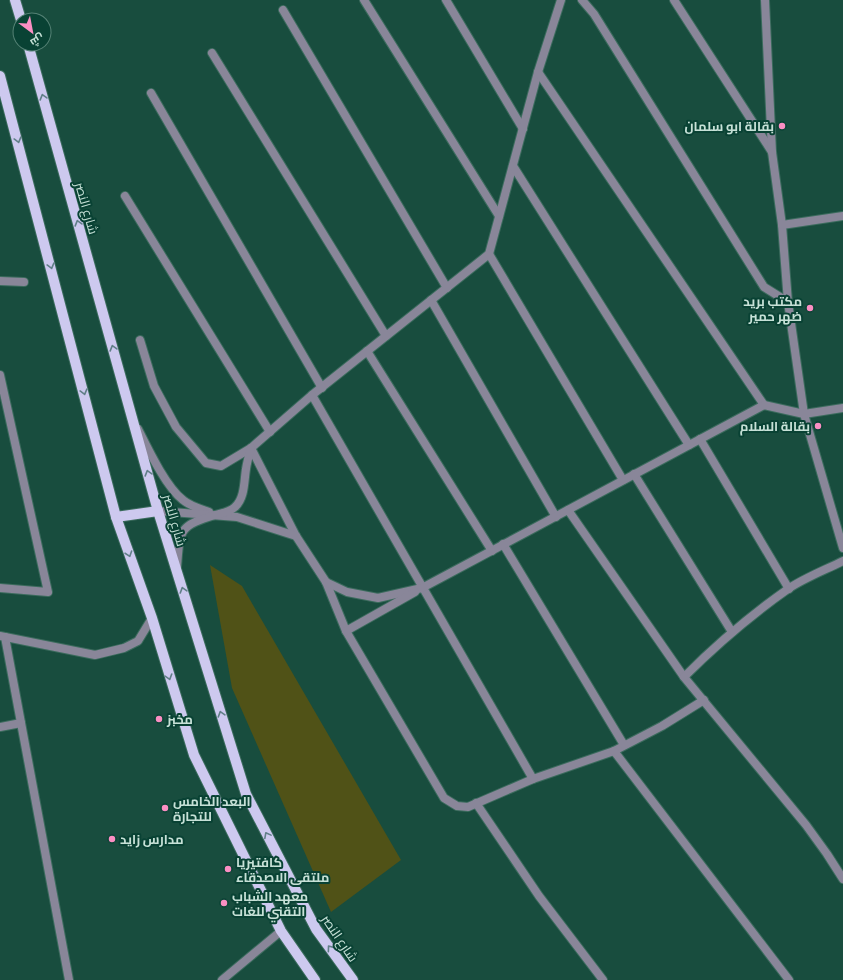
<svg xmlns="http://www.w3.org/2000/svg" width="843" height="980" font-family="Manrope,Cairo,sans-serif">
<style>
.green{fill:#505217}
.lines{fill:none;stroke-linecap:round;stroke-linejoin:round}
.minor-casing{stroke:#3b6b5d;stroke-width:10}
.tertiary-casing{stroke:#3b6b5d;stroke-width:10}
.primary-casing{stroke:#3b6b5d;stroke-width:12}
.minor{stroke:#898699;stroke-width:8}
.tertiary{stroke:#898699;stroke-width:8}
.primary{stroke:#cdc9ef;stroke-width:10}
.oneway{stroke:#617f88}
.poi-dot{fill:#fb8fc3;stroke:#094234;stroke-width:1.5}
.labels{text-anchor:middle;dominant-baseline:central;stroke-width:4;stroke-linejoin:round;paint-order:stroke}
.poi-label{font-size:13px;font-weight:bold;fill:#c7e1d7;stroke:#094234;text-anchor:start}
.street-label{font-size:13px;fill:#c7e1d7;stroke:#094234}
</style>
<rect width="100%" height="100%" fill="#184d3e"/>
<path class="green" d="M210 565 242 586 401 860 331 912 232 688Z"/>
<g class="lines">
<defs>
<g id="minor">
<path d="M364 0 499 216"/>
<path d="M446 0 523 129"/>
<path d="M561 0 538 72 489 254 312 395 251 448 296 536 326 582 346 631 444 798 457 806 468 807 533 779 614 751 662 726 704 700"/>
<path d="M582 0 594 14 764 287 788 302"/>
<path d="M674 0 772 152"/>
<path d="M765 0 772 152 782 225 788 302 804 414 843 548"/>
<path d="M283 10 447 288"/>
<path d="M212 53 386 336"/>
<path d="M538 72 764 405"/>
<path d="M151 93 322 388"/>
<path d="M513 166 689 445"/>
<path d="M125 196 270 432"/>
<path d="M782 225 843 216"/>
<path d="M489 254 623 480"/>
<path d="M0 281 24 282"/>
<path d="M431 300 556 517"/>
<path d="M140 340 154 386 176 427 206 463 221 466 251 448"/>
<path d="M367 351 492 551"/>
<path d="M0 375 48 592 0 588"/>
<path d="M312 395 533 779"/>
<path d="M138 429C148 449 166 487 183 500 190 506 201 509 209 512"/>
<path d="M700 439 789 589"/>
<path d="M634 474 732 632"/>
<path d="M568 510 684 677 806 825 827 854 843 879"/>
<path d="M158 511 237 517 296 536"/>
<path d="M503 544 624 745"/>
<path d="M177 567C180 530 178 526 215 515 222 513 230 512 235 507 245 498 244 481 246 469 247 462 249 455 251 448"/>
<path d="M326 582 347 592 378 598 422 588 764 405 804 414 843 408"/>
<path d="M346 631 415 592"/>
<path d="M5 637 69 980"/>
<path d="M684 677C716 645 751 615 788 589 804 578 825 570 843 561"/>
<path d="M0 727 21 723"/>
<path d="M614 751 789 980"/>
<path d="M476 803 539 896 603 980"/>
<path d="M222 980 281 931"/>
</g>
<path id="tertiary" d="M0 636 95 655 124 648 138 641 152 618"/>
<g id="primary">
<path d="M15 0 21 20"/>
<path d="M28 44 158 511 246 794 316 929 353 980"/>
<path d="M0 76 116 517 152 618 194 755 281 931 315 980"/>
<path d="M116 517 158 511"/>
</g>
</defs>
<use href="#minor" class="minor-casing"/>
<use href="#tertiary" class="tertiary-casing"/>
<use href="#primary" class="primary-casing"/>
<use href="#minor" class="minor"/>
<use href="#tertiary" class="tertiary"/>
<use href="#primary" class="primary"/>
</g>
<defs><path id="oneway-chevron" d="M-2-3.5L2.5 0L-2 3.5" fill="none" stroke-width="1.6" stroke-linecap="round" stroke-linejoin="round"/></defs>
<g class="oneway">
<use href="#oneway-chevron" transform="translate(43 97) rotate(-106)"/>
<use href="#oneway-chevron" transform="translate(18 140) rotate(75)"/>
<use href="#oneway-chevron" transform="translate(78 223) rotate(-106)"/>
<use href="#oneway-chevron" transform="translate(51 266) rotate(75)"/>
<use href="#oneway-chevron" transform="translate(113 348) rotate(-106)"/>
<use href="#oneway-chevron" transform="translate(84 392) rotate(75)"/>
<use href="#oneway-chevron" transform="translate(148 473) rotate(-106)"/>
<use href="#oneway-chevron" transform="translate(129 554) rotate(71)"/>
<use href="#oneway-chevron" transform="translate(183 590) rotate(-107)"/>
<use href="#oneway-chevron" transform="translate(169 677) rotate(73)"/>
<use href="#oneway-chevron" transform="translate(221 714) rotate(-107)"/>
<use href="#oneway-chevron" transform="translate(267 835) rotate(-118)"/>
<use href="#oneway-chevron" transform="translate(330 948) rotate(-126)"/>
</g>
<g class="poi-dot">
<circle cx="782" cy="126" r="4"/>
<circle cx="810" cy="308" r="4"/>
<circle cx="818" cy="426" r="4"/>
<circle cx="159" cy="719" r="4"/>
<circle cx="165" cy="808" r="4"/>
<circle cx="112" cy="839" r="4"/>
<circle cx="228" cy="869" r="4"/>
<circle cx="224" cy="903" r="4"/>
</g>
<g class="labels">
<g class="poi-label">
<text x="774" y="126" text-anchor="end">بقالة ابو سلمان</text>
<text x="802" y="301" text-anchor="end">مكتب بريد<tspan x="802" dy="15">ضهر حمير</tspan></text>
<text x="810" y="426" text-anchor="end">بقالة السلام</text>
<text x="167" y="719">مخبز</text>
<text x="173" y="801">البعد الخامس<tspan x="173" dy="15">للتجارة</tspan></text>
<text x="120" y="839">مدارس زايد</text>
<text x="236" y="862">كافتيريا<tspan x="236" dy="15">ملتقى الاصدقاء</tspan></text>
<text x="232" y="896">معهد الشباب<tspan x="232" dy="15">التقني للغات</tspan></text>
</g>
<g class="street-label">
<text transform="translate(87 208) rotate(74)">شارع النصر</text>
<text transform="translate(175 520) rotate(74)">شارع النصر</text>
<text transform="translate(340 938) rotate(56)">شارع النصر</text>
</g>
</g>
<g transform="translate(32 32) rotate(148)"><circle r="19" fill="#094234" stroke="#558275"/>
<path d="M0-3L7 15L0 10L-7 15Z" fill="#fb8fc3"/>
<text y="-6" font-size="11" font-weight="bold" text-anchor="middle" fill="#c7e1d7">ش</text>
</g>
</svg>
